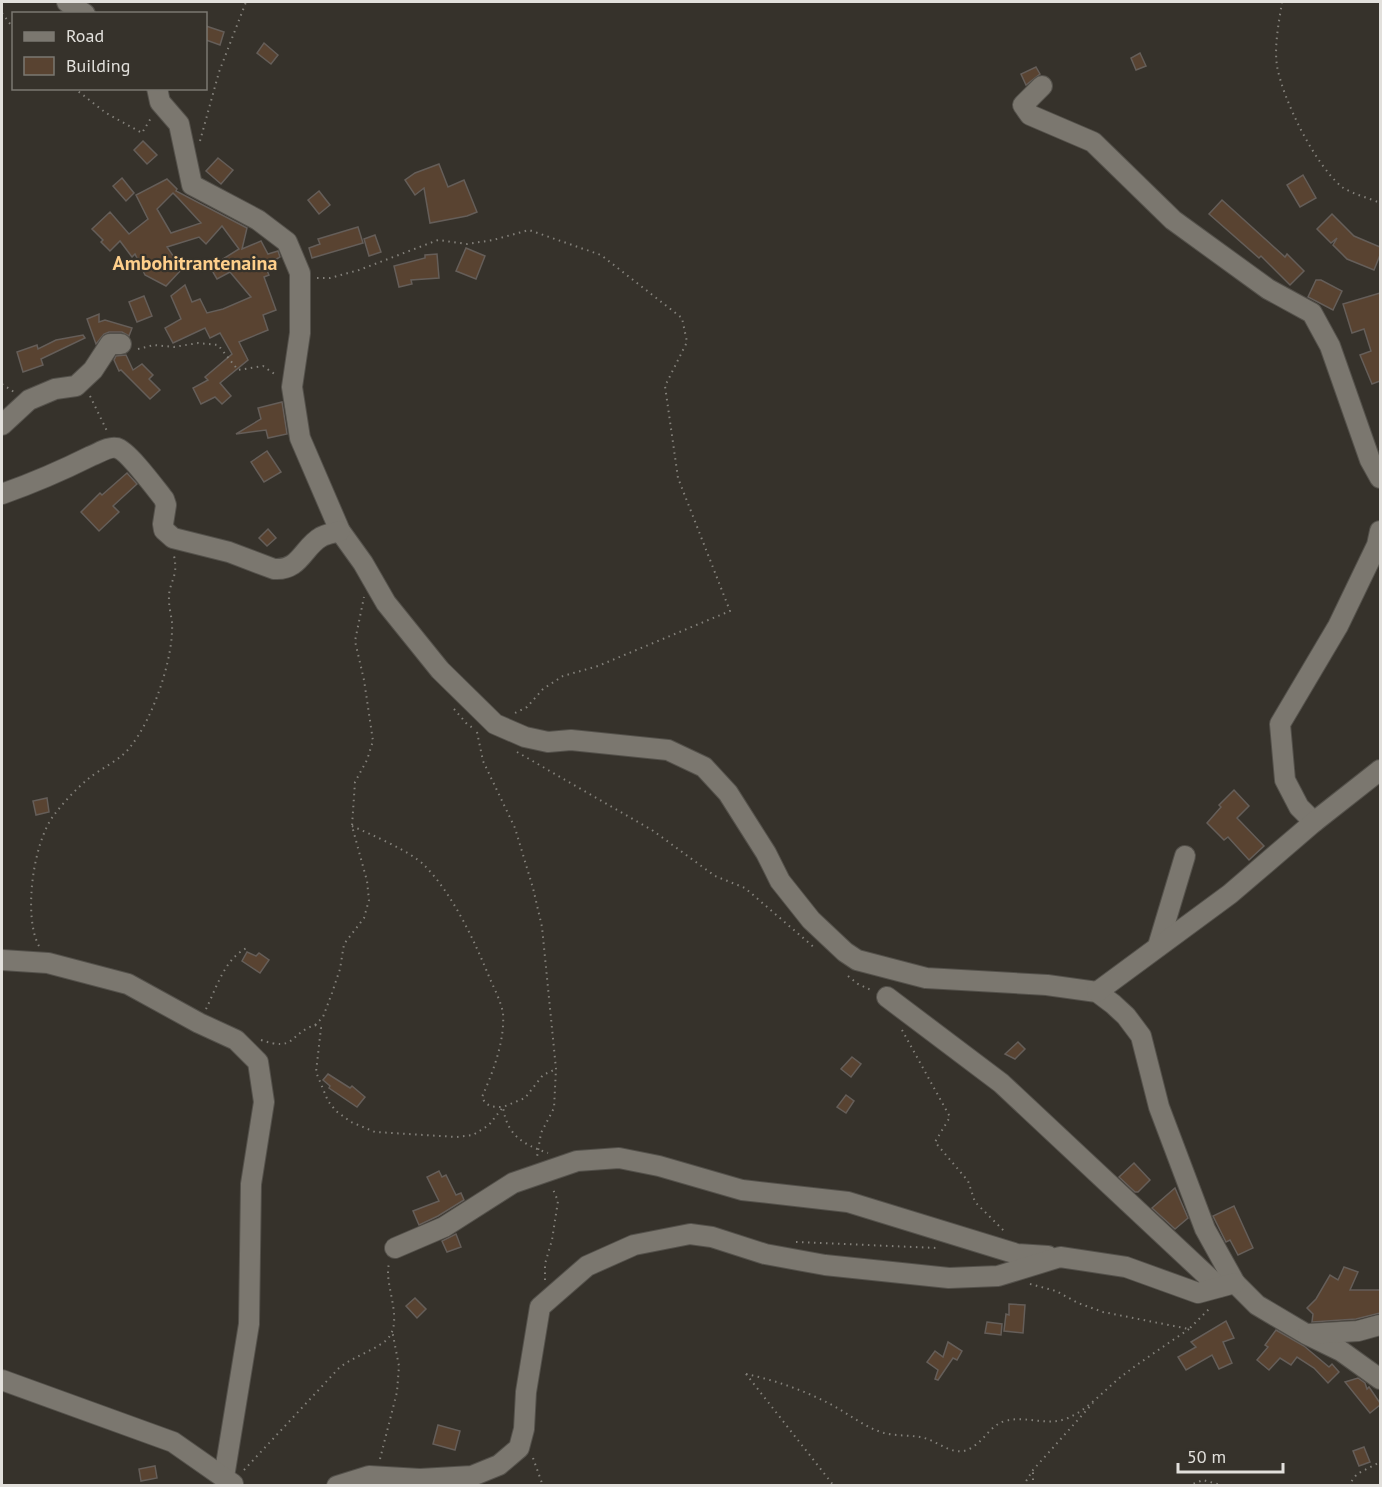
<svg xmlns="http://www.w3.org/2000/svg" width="1382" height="1487" font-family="'PT Sans',sans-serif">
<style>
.building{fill:#594331;stroke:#655e59;stroke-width:1.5;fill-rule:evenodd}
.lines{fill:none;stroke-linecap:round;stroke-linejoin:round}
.minor-casing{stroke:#54514b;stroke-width:22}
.path{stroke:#83807a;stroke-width:2;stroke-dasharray:1.5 4.5;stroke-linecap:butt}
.minor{stroke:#7b776f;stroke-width:20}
.labels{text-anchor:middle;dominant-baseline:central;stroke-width:4.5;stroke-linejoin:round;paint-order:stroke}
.neighbourhood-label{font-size:20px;font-weight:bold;fill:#fecf8b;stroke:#36322b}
</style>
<rect width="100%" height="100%" fill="#36322b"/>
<g class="building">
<path d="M206 26 224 32 220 45 206 40Z"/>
<path d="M264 43 278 55 271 64 257 53Z"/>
<path d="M1140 53 1146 66 1136 70 1131 58Z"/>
<path d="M1036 67 1040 74 1026 85 1021 74Z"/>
<path d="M143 141 157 155 147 164 134 150Z"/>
<path d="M218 158 233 170 221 184 206 171Z"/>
<path d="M439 164 448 187 464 180 477 212 467 216 430 223 424 188 415 195 405 180 415 173Z"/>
<path d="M1303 175 1316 198 1300 207 1287 185Z"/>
<path d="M122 178 134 193 126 201 113 186Z"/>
<path d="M167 179 177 189 176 191 247 228 242 249 261 241 268 254 278 251 280 257 265 266 269 275 264 277 276 310 263 315 268 330 239 342 248 360 220 383 231 396 222 404 215 397 201 404 193 388 208 380 205 377 232 354 220 333 210 338 205 328 173 343 165 328 181 319 171 296 185 285 192 302 200 299 207 313 223 309 251 297 230 272 217 279 210 267 239 249 222 226 206 244 199 237 167 247 182 269 166 286 145 275 135 254 132 257 120 241 110 251 101 242 103 240 92 229 110 212 129 234 148 219 136 195ZM173 193 178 198 201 223 171 233 157 209Z"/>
<path d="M319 191 330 205 319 214 308 200Z"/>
<path d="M1222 200 1285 257 1287 254 1304 271 1290 285 1261 256 1259 258 1209 214Z"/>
<path d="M1332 214 1354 236 1380 247V255L1374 270 1347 259 1333 245 1337 238 1331 243 1317 229Z"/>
<path d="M358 227 363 243 312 258 309 248 320 244 318 239Z"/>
<path d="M375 235 381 252 369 256 364 239Z"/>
<path d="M466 248 485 256 476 279 456 271Z"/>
<path d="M437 254 439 278 411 280 412 284 399 287 394 266 425 258V255Z"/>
<path d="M1316 280H1321L1342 291 1333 310 1308 297Z"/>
<path d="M1380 293V381L1372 384 1360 355 1371 351 1364 329 1352 333 1343 304Z"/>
<path d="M144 296 152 316 137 322 129 302Z"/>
<path d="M99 314V322L105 320 132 328 129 336 122 332H109L104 334 96 344 87 319Z"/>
<path d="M83 335 85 338 41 359 43 365 23 372 17 352 37 345 38 349 56 340Z"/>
<path d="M126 355 133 370 142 364 153 375 149 379 160 390 150 399 121 370 119 371 114 360 116 356Z"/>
<path d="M282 402 287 434 268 438 266 430 236 434 261 419 258 408Z"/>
<path d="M267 451 281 472 264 482 251 462Z"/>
<path d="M127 473 137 484 113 506 119 512 99 531 81 512 100 493 102 495Z"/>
<path d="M268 529 276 538 267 546 259 538Z"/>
<path d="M1234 790 1249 806 1237 818 1264 846 1249 860 1228 837 1224 840 1207 823 1221 807 1219 805Z"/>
<path d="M47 798 49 812 36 815 33 801Z"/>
<path d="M247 952 256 956 259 953 269 960 260 973 242 961Z"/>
<path d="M1018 1042 1025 1049 1015 1059 1005 1054Z"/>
<path d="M852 1057 861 1064 851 1077 841 1069Z"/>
<path d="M328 1074 350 1088 352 1086 365 1097 357 1107 329 1088 330 1086 323 1080Z"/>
<path d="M846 1095 854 1101 846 1113 837 1107Z"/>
<path d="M1134 1163 1150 1180 1138 1192H1135L1119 1177Z"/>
<path d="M439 1171 442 1177 446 1175 456 1195 461 1193 464 1200 438 1216 419 1225 413 1211 439 1201 427 1177Z"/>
<path d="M1175 1188 1188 1218 1175 1229 1152 1208Z"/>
<path d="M1234 1206 1253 1248 1238 1255 1230 1240 1226 1242 1213 1216Z"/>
<path d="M456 1234 461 1247 447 1252 442 1241Z"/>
<path d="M1344 1267 1358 1272 1350 1290H1380V1313L1356 1319 1312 1322 1313 1314 1307 1308 1316 1299 1330 1275 1338 1280Z"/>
<path d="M415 1298 426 1309 417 1318 406 1306Z"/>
<path d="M1009 1304 1025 1305 1023 1333 1004 1331 1006 1314 1009 1315Z"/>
<path d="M1226 1321 1234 1338 1223 1342 1232 1363 1219 1369 1212 1355 1186 1370 1178 1357 1196 1347 1191 1342Z"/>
<path d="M987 1322 1002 1324 1001 1335 985 1333Z"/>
<path d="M1276 1330 1304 1346 1329 1367 1332 1364 1339 1372 1328 1383 1314 1368 1297 1357 1291 1365 1280 1358 1269 1370 1257 1360 1268 1347 1265 1345Z"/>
<path d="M948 1342 962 1351 957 1360 953 1358 938 1380 935 1379 938 1370 927 1362 935 1351 943 1357Z"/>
<path d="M1358 1378 1365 1383 1367 1389 1369 1387 1380 1403V1405L1370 1413 1345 1382Z"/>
<path d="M438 1425 460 1431 455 1450 433 1444Z"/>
<path d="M1364 1447 1370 1462 1359 1466 1353 1451Z"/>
<path d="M155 1466 157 1478 141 1481 139 1469Z"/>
</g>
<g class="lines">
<defs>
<g id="minor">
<path d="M67 2 85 14"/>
<path d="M1042 86 1023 105 1030 115 1093 142 1173 220 1268 289 1312 313 1330 346 1370 460 1380 478"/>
<path d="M157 88 160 102 179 124 192 185 258 220 287 242 300 273V333L292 387 300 438 340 531 363 563 386 603 440 670 495 724 525 737 548 742 571 740 668 750 704 767 728 793 766 853 780 881 811 920 845 952 857 960 926 978 1047 985 1097 992 1113 1004 1126 1016 1141 1036 1159 1107 1205 1229 1235 1283 1257 1305 1306 1334 1341 1351 1380 1379"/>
<path d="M2 425 29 400 55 389 76 386 93 370 110 344H121"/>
<path d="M2 494C33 483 61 471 91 456 99 453 109 446 117 448 128 451 156 489 164 499L166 505 163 524 164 530 173 538 229 552 274 569C300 571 303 547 321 537 326 534 334 533 340 531"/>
<path d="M1314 822 1299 807 1285 780 1280 724 1338 626 1377 545 1380 531"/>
<path d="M1158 946 1185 856"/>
<path d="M2 960 48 963 128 984 199 1023 236 1040 258 1062 264 1102 251 1184 249 1324 224 1477"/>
<path d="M1097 992 1230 894 1314 822 1380 770"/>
<path d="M887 997 1001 1083 1219 1287"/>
<path d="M395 1248 444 1227 513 1183 577 1161 619 1158 659 1166 742 1190 848 1202 1017 1254 1048 1256"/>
<path d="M1308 1334 1358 1331 1380 1325"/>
<path d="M2 1380 173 1442 233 1484"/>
<path d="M337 1486 369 1476 420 1479 472 1476 499 1465 519 1448 524 1429 526 1392 540 1307 587 1266 634 1245 690 1234 712 1237 765 1254 825 1265 949 1278 998 1276 1060 1257 1126 1267 1198 1293 1235 1283"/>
</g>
</defs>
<use href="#minor" class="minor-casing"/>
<g class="path">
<path d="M1282 2C1279 22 1274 46 1277 66 1283 100 1315 165 1342 187 1352 194 1369 198 1380 203"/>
<path d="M2 13 14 29"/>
<path d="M74 88 106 113 142 133 151 118"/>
<path d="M200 141 219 72 246 2"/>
<path d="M317 278H330L359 270 438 240 467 244 493 240 529 230 601 255 682 318 687 342 665 386 678 478 730 611 598 666 563 676 543 689 527 707 513 714"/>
<path d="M138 349 154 345 174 347 198 343 218 345 238 370 263 366 276 375"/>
<path d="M2 384 14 392"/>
<path d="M90 396 107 431"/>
<path d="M454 709 467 724 473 728"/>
<path d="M477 732 483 761 515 828 533 888 542 927 556 1069 554 1108 541 1133 537 1157"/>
<path d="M517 752 652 830 715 876 745 888 816 949"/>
<path d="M352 826C372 835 410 851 424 865 453 894 475 942 490 979 495 990 501 1002 503 1013 505 1041 493 1072 482 1097 486 1107 493 1107 503 1107 507 1135 522 1144 548 1153"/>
<path d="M39 946C23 917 33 842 54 815 63 803 76 789 88 779 101 768 121 760 131 746 153 718 174 658 172 622 171 615 169 607 169 600 168 582 179 578 174 556"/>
<path d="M848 976 858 984 871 990"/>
<path d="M206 1009C217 987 225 957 249 947"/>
<path d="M315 1025 323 1017 332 993 340 969 344 944 364 918 369 900 367 881 352 826 355 782 367 760 373 741 364 680 355 641 364 597"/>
<path d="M902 1030 950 1117 935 1142 968 1181 975 1202 1006 1233"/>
<path d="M261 1040C297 1052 288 1034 315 1025L321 1028 316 1072 328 1101 336 1111 351 1122 375 1132 457 1137 473 1135 489 1125 503 1107 525 1098 543 1075 556 1069"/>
<path d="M796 1242 937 1248"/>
<path d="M545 1280V1264L552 1240 558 1201 552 1187"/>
<path d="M1030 1284 1056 1291 1078 1303 1103 1312 1189 1329 1210 1308"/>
<path d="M746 1374C774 1380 803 1390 828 1403 847 1412 863 1427 884 1433 895 1436 908 1435 920 1437 939 1440 955 1461 974 1446 986 1438 991 1425 1005 1421 1027 1415 1046 1427 1068 1418 1089 1409 1104 1390 1122 1376 1143 1360 1166 1345 1189 1329"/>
<path d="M746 1374 834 1486"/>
<path d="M533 1458 543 1486"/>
<path d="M380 1459 397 1392 399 1366 392 1330"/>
<path d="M244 1470 339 1368C353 1357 370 1352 384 1342 407 1325 383 1285 389 1264"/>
<path d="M1023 1486 1033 1470 1093 1403"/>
<path d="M1033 1486V1472"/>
<path d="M1188 1486 1203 1480 1224 1486"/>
<path d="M1348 1486 1357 1474 1380 1462"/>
</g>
<use href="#minor" class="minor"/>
</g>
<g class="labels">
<g class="neighbourhood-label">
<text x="195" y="263">Ambohitrantenaina</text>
</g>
</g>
<rect width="1382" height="1487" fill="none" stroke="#e2e0dc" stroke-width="6"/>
<rect x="12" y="12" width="195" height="78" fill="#36322b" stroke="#7b7872" stroke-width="1.5"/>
<rect x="24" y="32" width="30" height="9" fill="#7b776f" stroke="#7b7872" stroke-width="1.5"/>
<text x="66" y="42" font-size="18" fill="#e2e0dc">Road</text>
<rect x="24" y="57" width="30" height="18" fill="#594331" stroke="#7b7872" stroke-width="1.5"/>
<text x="66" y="72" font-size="18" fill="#e2e0dc">Building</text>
<path d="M1178 1463v9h105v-9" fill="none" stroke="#e2e0dc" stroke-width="3"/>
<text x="1187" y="1463" font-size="18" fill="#e2e0dc" stroke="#36322b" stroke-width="4.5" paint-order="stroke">50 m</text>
</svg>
